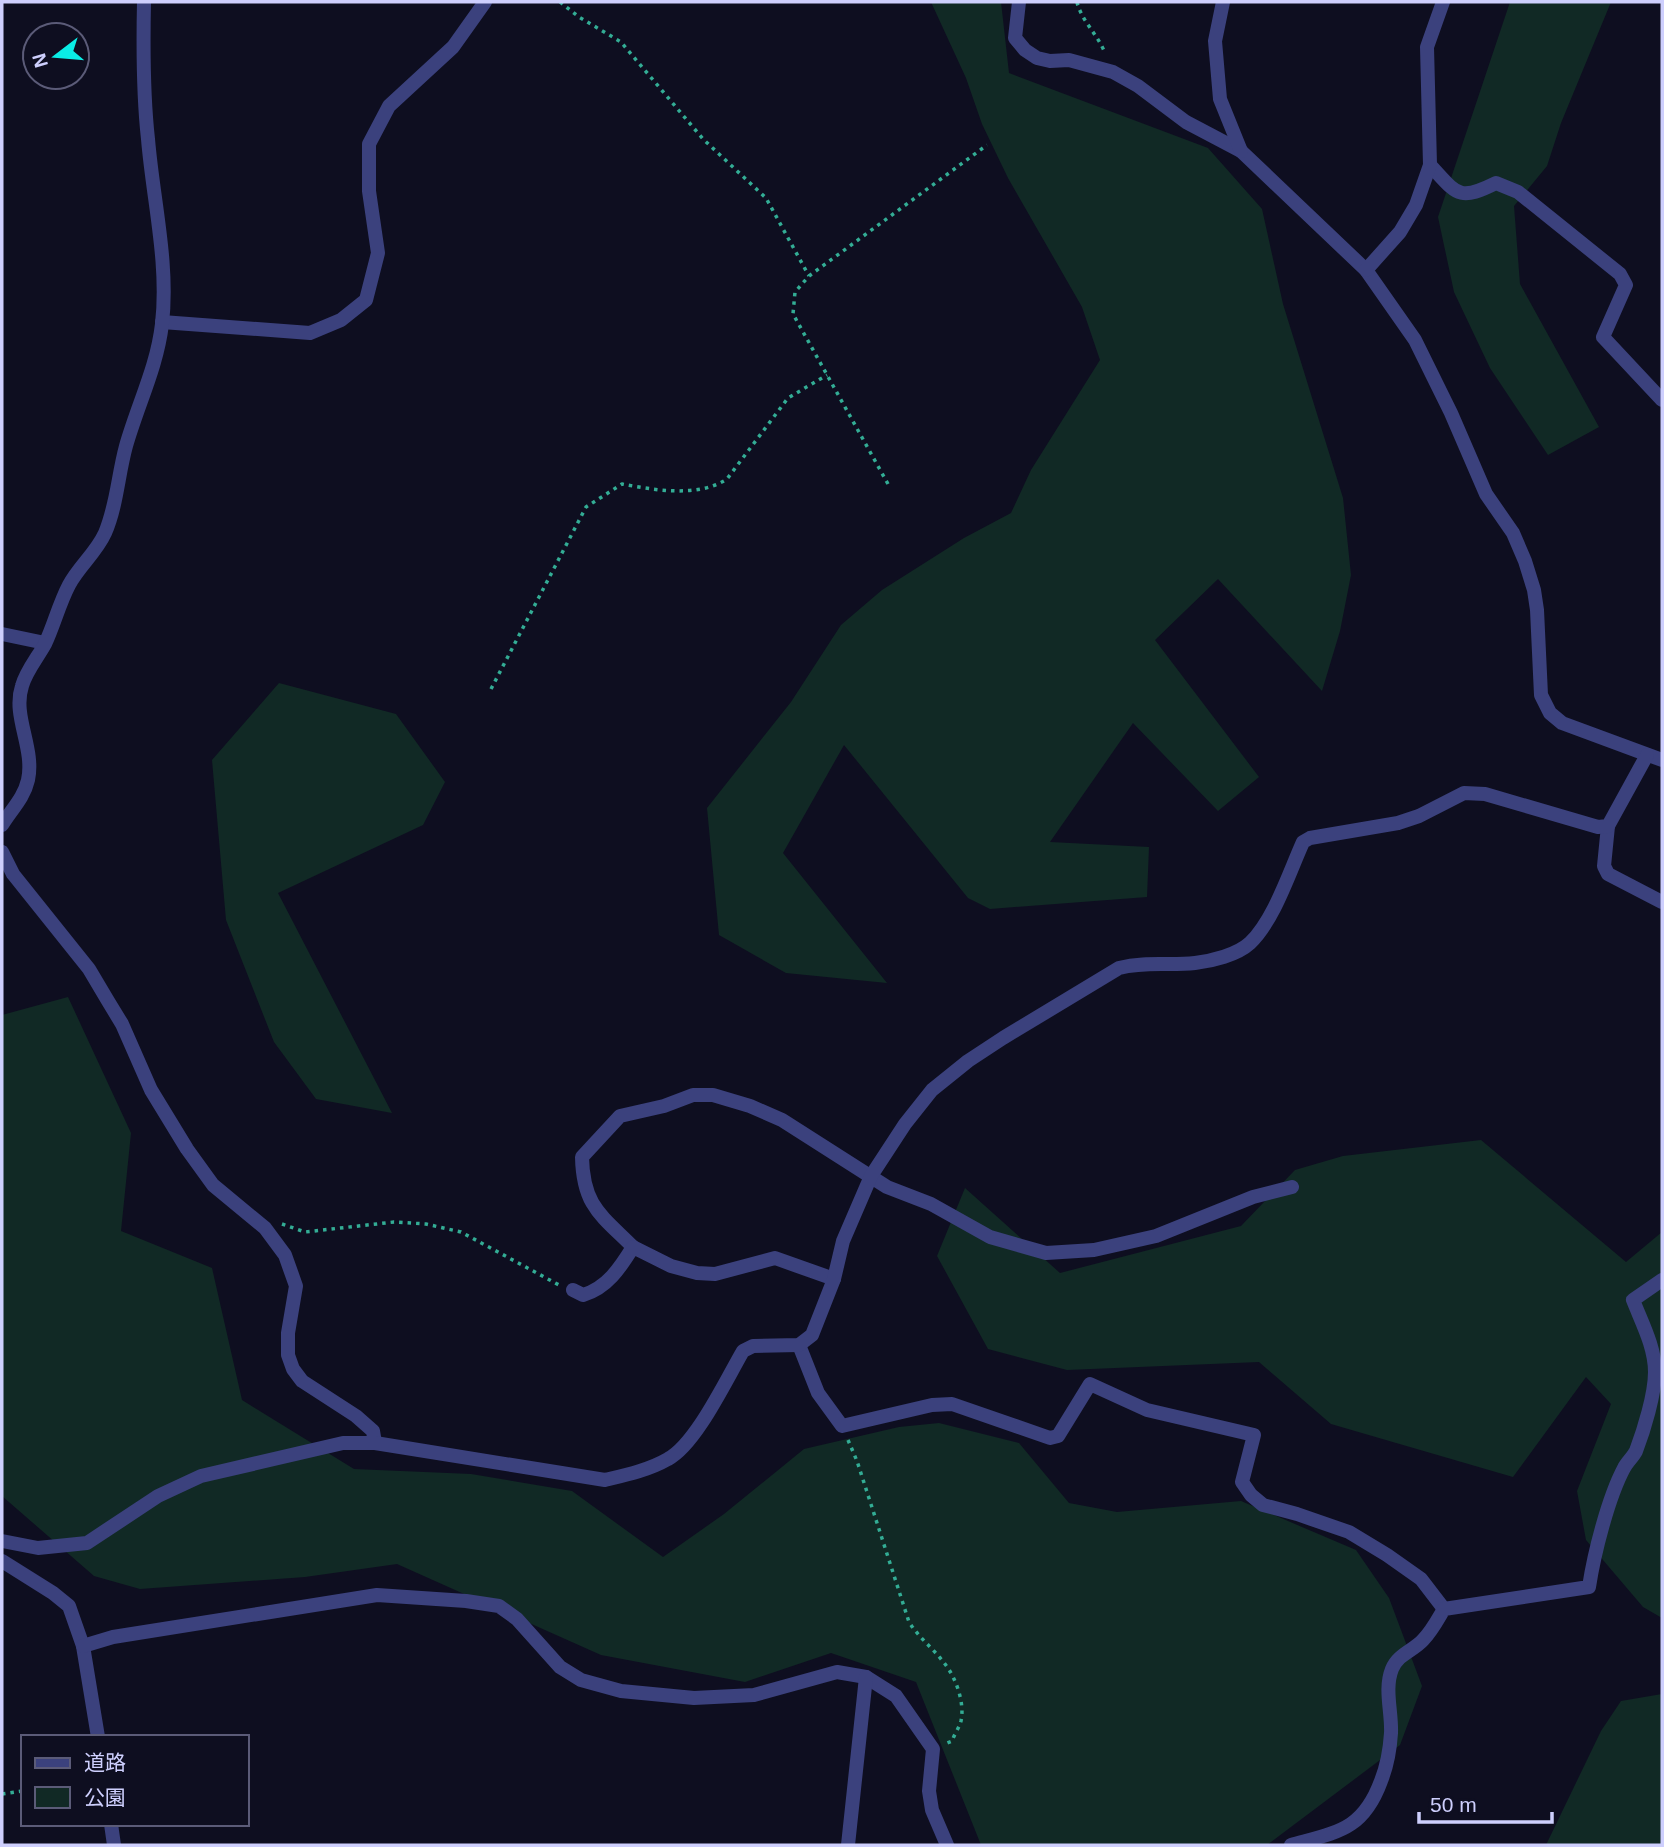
<svg xmlns="http://www.w3.org/2000/svg" width="1664" height="1847" font-family="Helvetica,'Noto Sans JP',sans-serif">
<style>
.green{fill:#112925}
.lines{fill:none;stroke-linecap:round;stroke-linejoin:round}
.path{stroke:#33ad95;stroke-width:3.5;stroke-dasharray:3.5 5;stroke-linecap:butt}
.minor{stroke:#3b417d;stroke-width:14}
</style>
<rect width="100%" height="100%" fill="#0e0e20"/>
<g class="green">
<path d="M931 2H1001L1009 73 1208 148 1262 209 1283 304 1343 498 1351 575 1340 631 1322 691 1218 579 1155 640 1259 777 1218 811 1133 723 1050 842 1149 847 1147 897 990 909 968 898 844 745 783 853 887 983 786 973 719 935 707 808 791 702 841 625 882 590 964 538 1011 513 1031 470 1100 360 1082 307 1008 178 982 124 966 78Z"/>
<path d="M1510 2H1611L1561 123 1547 166 1514 206 1520 284 1599 427 1548 455 1490 368 1454 292 1438 217Z"/>
<path d="M279 683 396 714 445 782 423 825 278 893 392 1113 316 1099 274 1042 226 920 212 760Z"/>
<path d="M68 997 131 1133 121 1231 212 1268 242 1400 354 1469 471 1474 572 1491 663 1557 724 1514 804 1449 899 1427 939 1423 1019 1443 1069 1503 1117 1512 1241 1501 1356 1550 1389 1598 1422 1686 1400 1745 1267 1845H981L916 1682 831 1653 745 1682 601 1655 397 1564 305 1577 140 1589 94 1576 2 1496V1015Z"/>
<path d="M1481 1140 1626 1262 1662 1232V1618L1643 1607 1586 1540 1577 1491 1611 1404 1586 1377 1513 1477 1331 1424 1259 1362 1067 1370 988 1349 937 1256 965 1188 1060 1273 1241 1226 1295 1170 1343 1156Z"/>
<path d="M1662 1694V1845H1546L1601 1731 1621 1701Z"/>
</g>
<g class="lines">
<g class="path">
<path d="M560 2 579 17 621 42 703 139 766 198 809 276"/>
<path d="M1077 2C1081 20 1098 35 1105 53"/>
<path d="M888 484 793 314 795 292 809 276 987 145"/>
<path d="M491 689 586 507 622 484C654 490 698 498 727 479L788 398 827 375"/>
<path d="M282 1224 305 1232 394 1222 426 1224 461 1232 559 1285"/>
<path d="M848 1440 857 1461 909 1622C919 1638 933 1648 945 1664 956 1678 965 1703 961 1721 959 1728 954 1735 952 1741L947 1743"/>
<path d="M2 1794 23 1791"/>
</g>
<g class="minor">
<path d="M1019 2 1015 38 1025 50 1037 58 1050 61 1069 60 1113 72 1138 86 1186 122 1241 151 1366 270 1415 340 1451 413 1486 494 1513 533 1525 561 1534 590 1537 610 1541 695 1550 713 1562 723 1662 760"/>
<path d="M1223 2 1215 41 1220 99 1241 151"/>
<path d="M1430 165C1457 194 1458 202 1496 183L1518 192 1620 274 1626 285 1603 337 1662 400"/>
<path d="M1366 270 1400 232 1416 205 1430 165 1427 47 1443 2"/>
<path d="M162 322 310 333 341 320 366 300 378 253 369 191V144L389 106 453 47 485 2"/>
<path d="M2 634 45 643"/>
<path d="M2 825C11 810 24 798 28 780 35 748 12 716 22 686 26 671 38 657 45 644 54 625 59 604 69 585 79 566 96 553 105 533 117 505 118 475 126 446 138 404 157 367 162 324 169 263 153 200 148 139 143 94 143 48 144 2"/>
<path d="M1608 826 1604 866 1608 874 1662 902"/>
<path d="M2 852 13 874 89 969 108 1001 122 1024 151 1090 187 1149 213 1185 265 1228 285 1255 296 1286 288 1333V1355L293 1369 302 1381 356 1416 373 1431 375 1443"/>
<path d="M633 1247C601 1215 583 1206 582 1157L620 1116 664 1106 693 1095H713L750 1106 782 1120 887 1187 931 1204 990 1237 1046 1253 1094 1250 1156 1236 1253 1197 1292 1187"/>
<path d="M573 1290 583 1295C607 1288 620 1268 633 1247L671 1266 697 1273 715 1274 775 1258 834 1279"/>
<path d="M799 1345 818 1393 842 1426 932 1405 952 1404 1050 1438 1058 1436 1090 1384 1147 1410 1254 1435 1242 1482 1251 1495 1263 1505 1297 1514 1349 1532 1387 1555 1421 1579 1444 1609"/>
<path d="M2 1541 38 1548 87 1543 158 1496 201 1476 343 1443H375L605 1480C626 1475 649 1470 668 1459 696 1444 726 1380 743 1351L753 1346 799 1345 812 1335 834 1279 843 1241 871 1176 905 1124 932 1090 968 1061 1003 1038 1119 968C1147 961 1168 966 1195 963 1212 961 1237 955 1250 943 1274 920 1289 873 1303 842L1310 838 1398 823 1419 816 1464 793 1485 794 1598 827 1608 826 1647 755"/>
<path d="M2 1561 53 1593 69 1606 83 1646 98 1737"/>
<path d="M83 1646 113 1637 377 1595 466 1601 499 1606 517 1619 560 1667 581 1680 621 1691 694 1698 754 1695 837 1672 866 1677 896 1696 933 1749 929 1791 932 1810 947 1845"/>
<path d="M111 1824 114 1845"/>
<path d="M848 1845 866 1677"/>
<path d="M1291 1845C1338 1832 1363 1830 1381 1781 1387 1766 1390 1749 1391 1733 1392 1712 1384 1689 1392 1669 1398 1654 1413 1651 1423 1640 1432 1631 1438 1619 1444 1609L1589 1587C1594 1554 1608 1498 1624 1468 1627 1462 1633 1457 1636 1451 1644 1430 1655 1394 1655 1372 1655 1347 1642 1323 1633 1300L1662 1280"/>
</g>
</g>
<rect width="1664" height="1847" fill="none" stroke="#cecffd" stroke-width="7"/>
<rect x="21" y="1735" width="228" height="91" fill="#0e0e20" stroke="#5b5b78" stroke-width="2"/>
<rect x="35" y="1758" width="35" height="10" fill="#3b417d" stroke="#5b5b78" stroke-width="2"/>
<text x="84" y="1770" font-size="21" fill="#cecffd">道路</text>
<rect x="35" y="1787" width="35" height="21" fill="#112925" stroke="#5b5b78" stroke-width="2"/>
<text x="84" y="1805" font-size="21" fill="#cecffd">公園</text>
<g transform="translate(56 56) rotate(254)"><circle r="33" fill="#0e0e20" stroke="#5b5b78" stroke-width="2"/>
<path d="M0-5L12 26L0 18L-12 26Z" fill="#0aede6"/>
<text y="-10" font-size="19" font-weight="bold" text-anchor="middle" fill="#cecffd">N</text>
</g>
<path d="M1419 1812v10h133v-10" fill="none" stroke="#cecffd" stroke-width="3.5"/>
<text x="1430" y="1812" font-size="21" fill="#cecffd" stroke="#0e0e20" stroke-width="5" paint-order="stroke">50 m</text>
</svg>
